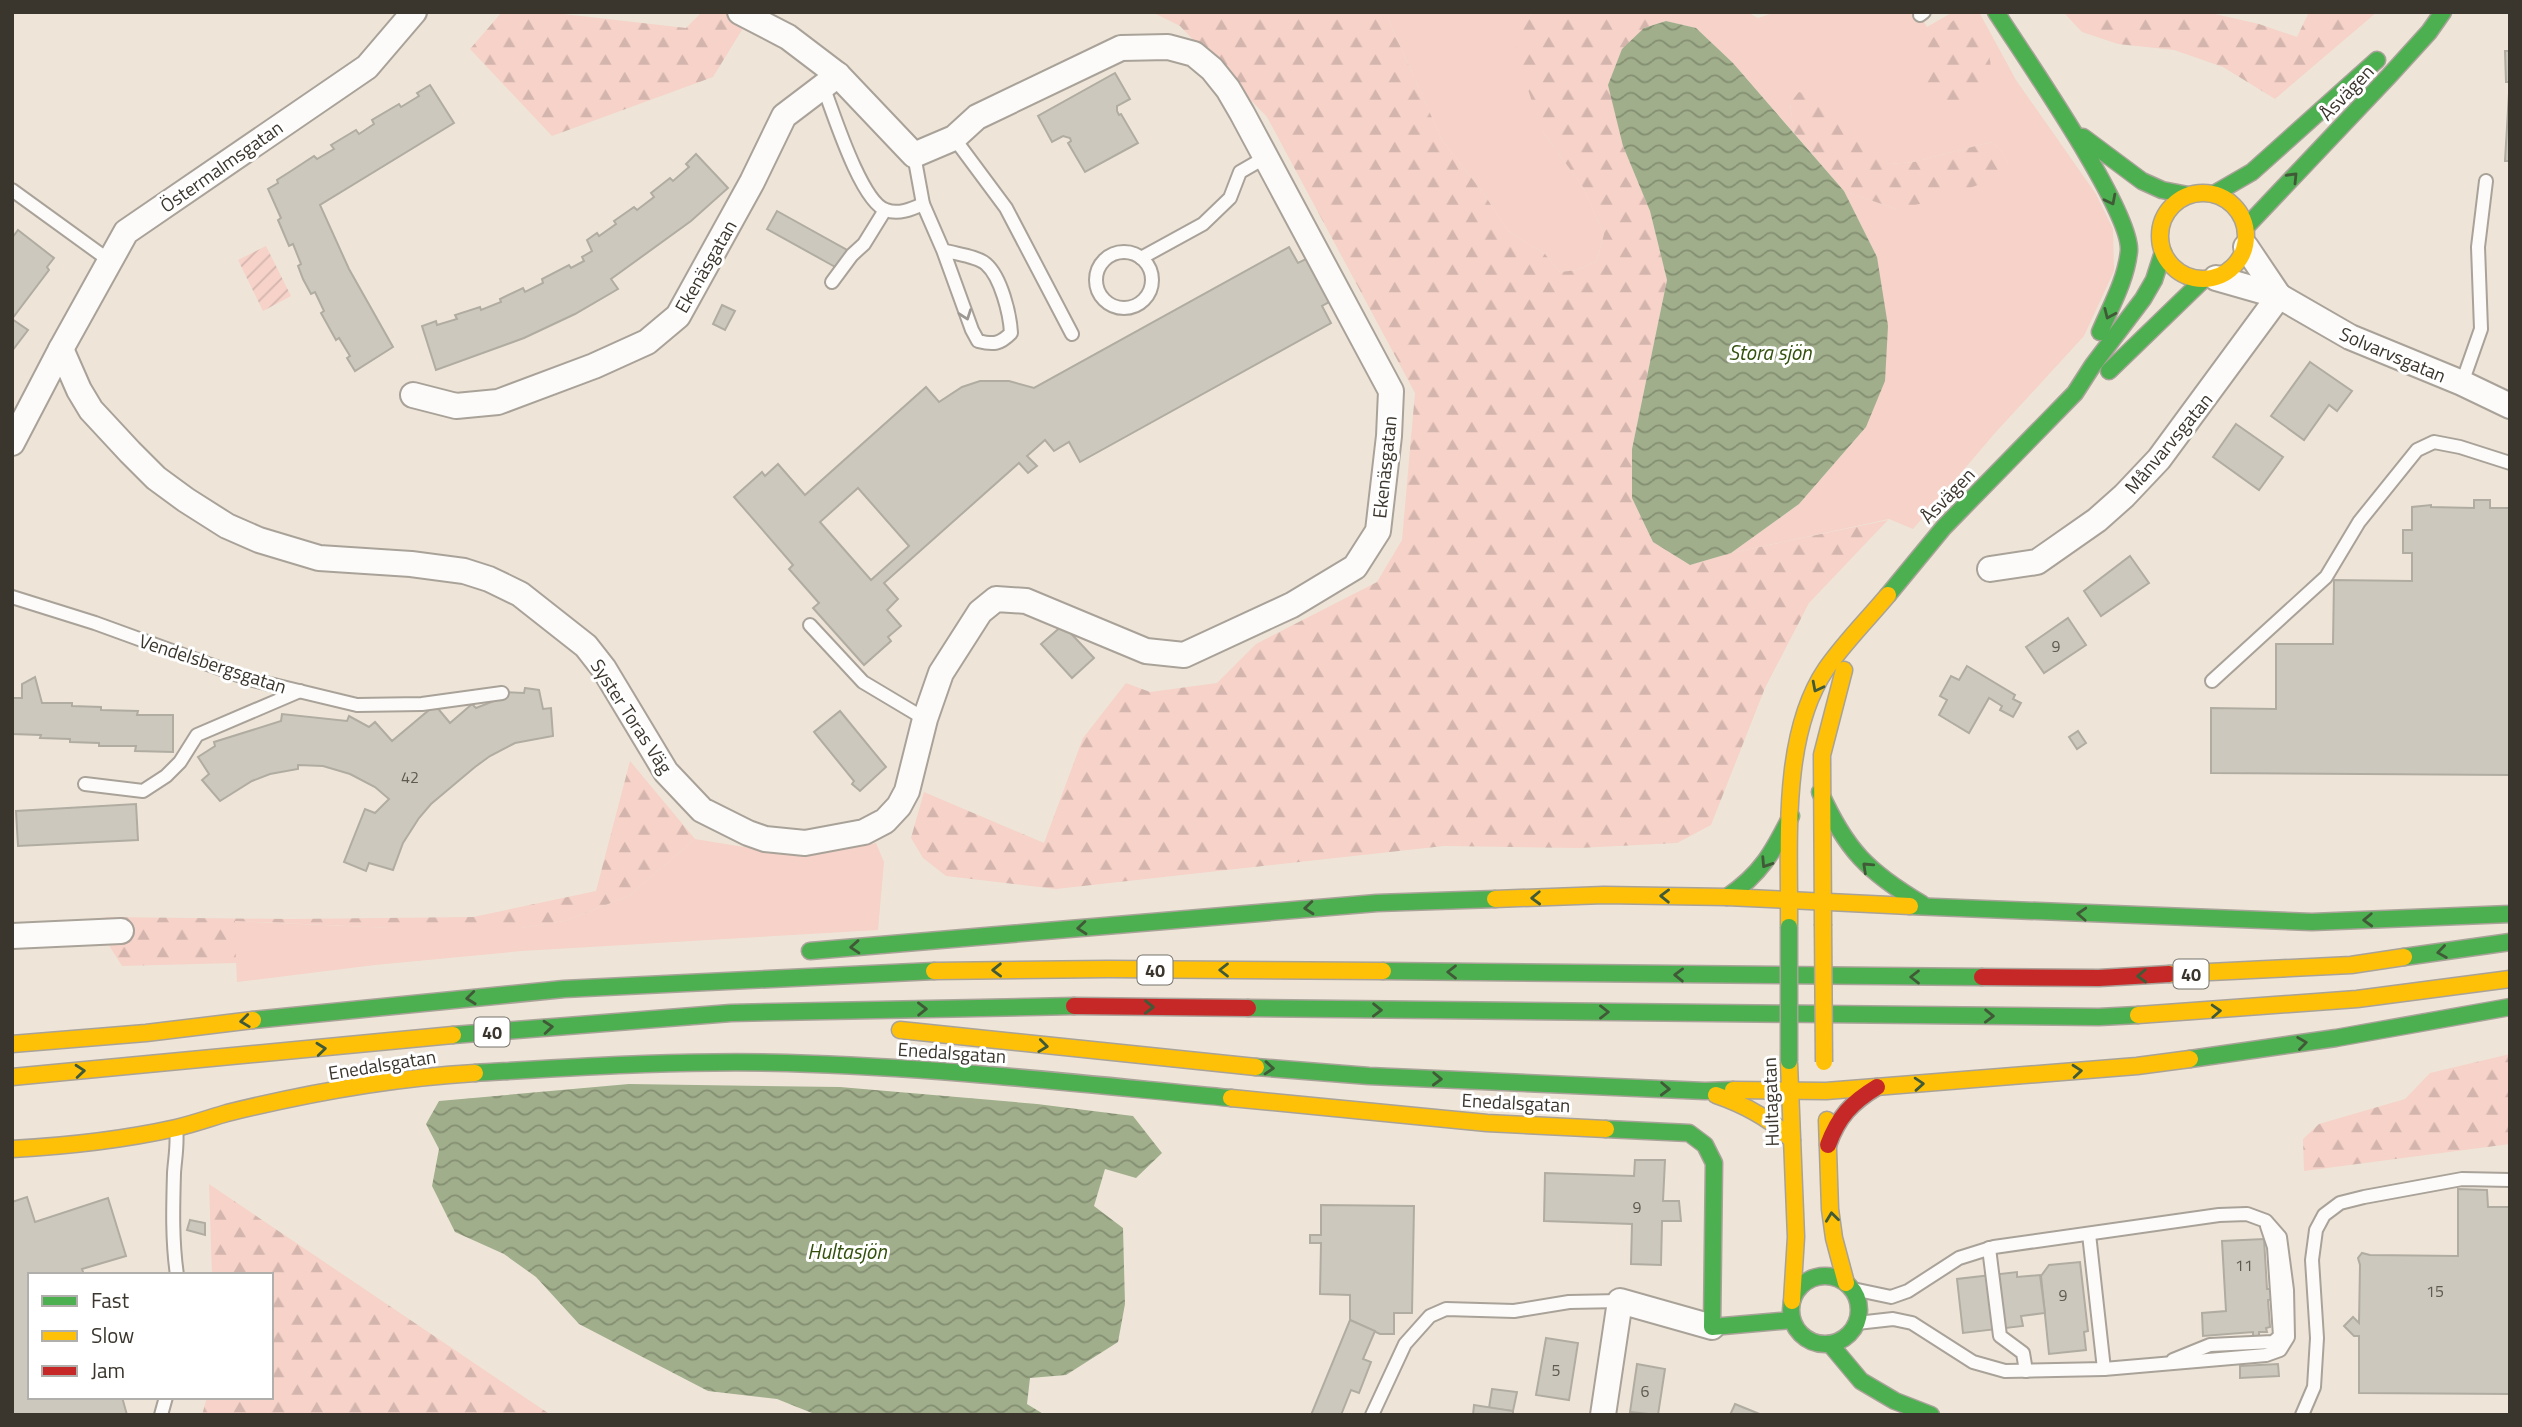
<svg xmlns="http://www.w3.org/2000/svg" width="2522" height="1427" font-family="'Titillium Web',sans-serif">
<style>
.grass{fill:#f6d2c9}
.forest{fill:url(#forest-firs)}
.garden{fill:url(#garden-furrows)}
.water{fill:url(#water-waves)}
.building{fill:#ccc8bd;stroke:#b0aca1;stroke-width:2;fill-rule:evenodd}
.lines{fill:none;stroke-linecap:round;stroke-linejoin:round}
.lane-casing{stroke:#a9a299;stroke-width:16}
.street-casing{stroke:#a9a299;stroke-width:28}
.fast-casing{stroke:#a9a299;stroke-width:19}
.slow-casing{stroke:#a9a299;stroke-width:19}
.jam-casing{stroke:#a9a299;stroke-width:19}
.lane{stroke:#fcfbf9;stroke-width:12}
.street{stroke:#fcfbf9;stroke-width:24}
.fast{stroke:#4caf50;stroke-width:16}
.slow{stroke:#ffc107;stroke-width:16}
.jam{stroke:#c62828;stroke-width:16}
.fast-bridge-casing{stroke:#a9a299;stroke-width:19;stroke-linecap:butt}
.slow-bridge-casing{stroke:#a9a299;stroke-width:19;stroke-linecap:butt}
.fast-bridge{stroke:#4caf50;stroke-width:16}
.slow-bridge{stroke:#ffc107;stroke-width:16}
.oneway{stroke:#405a38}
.oneway2{stroke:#9c9893}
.labels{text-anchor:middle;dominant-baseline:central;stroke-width:6;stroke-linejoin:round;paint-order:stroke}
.number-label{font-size:16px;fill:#5f5a51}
.shield{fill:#fff;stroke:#76726c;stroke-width:2}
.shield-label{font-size:18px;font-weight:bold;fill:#3b362d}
.street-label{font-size:19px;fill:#3b362d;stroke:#fff}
.water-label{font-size:21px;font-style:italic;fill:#33510d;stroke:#fff}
</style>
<defs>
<pattern id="forest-firs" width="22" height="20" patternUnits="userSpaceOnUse" patternTransform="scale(1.75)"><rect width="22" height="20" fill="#f6d2c9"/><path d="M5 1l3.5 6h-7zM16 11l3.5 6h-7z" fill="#d4b5ad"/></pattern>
<pattern id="garden-furrows" width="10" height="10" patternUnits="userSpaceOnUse" patternTransform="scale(1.75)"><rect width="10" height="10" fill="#f6d2c9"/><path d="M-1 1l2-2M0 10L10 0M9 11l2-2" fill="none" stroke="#d4b5ad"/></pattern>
<pattern id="water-waves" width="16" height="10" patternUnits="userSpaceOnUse" patternTransform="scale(1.75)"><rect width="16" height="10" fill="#a0ae8b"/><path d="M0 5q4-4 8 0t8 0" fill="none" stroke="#848e72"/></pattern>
</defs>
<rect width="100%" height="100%" fill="#eee5d8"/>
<g class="grass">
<path d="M1385 12H1535L1526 19 1542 131 1583 187 1604 234 1597 261 1577 270 1560 272 1545 254 1508 231 1484 194 1442 140Z"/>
<path d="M1672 12H1747L1758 18 1776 12H1918L1927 27 1953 12H1979L2016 80 2096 194 2113 229 2114 271 2084 336 1995 433 1913 529 1889 519 1731 553 1799 504 1866 427 1877 257 1844 191 1896 209 2008 164 2002 151 1991 142 1914 162 1888 164 1790 103 1794 133 1733 63 1696 28 1666 21Z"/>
<path d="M695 839 786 854 876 843 884 862 878 930 522 951 375 965 237 982 234 921 391 928H521L564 921 629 896Z"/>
</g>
<g class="forest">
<path d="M502 12H546L686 28 702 12H753L713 77 552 136 470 49Z"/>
<path d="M1152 12H1385L1442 140 1484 194 1508 231 1545 254 1560 272 1577 270 1597 261 1604 234 1583 187 1542 131 1515 51 1526 19 1535 12H1672L1666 21 1644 28 1623 146 1650 211 1667 280 1632 449V498L1653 542 1690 565 1731 553 1888 520 1809 603 1765 688 1711 825 1677 843 1579 848 1444 846 1056 889 946 876 923 858 911 838 924 792 1044 843 1083 738 1126 683 1150 692 1217 683 1256 644 1377 582 1402 540 1415 393 1267 117 1180 26Z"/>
<path d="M2063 12H2206L2259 24 2297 37 2309 12H2377L2275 99 2223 67 2174 50 2118 44 2082 32Z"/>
<path d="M1959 16C1990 44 2002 66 1978 104L1958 109 1932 92 1920 73 1924 44Z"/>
<path d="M1799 92 1822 98 1873 153 1888 164 1914 162 1991 142 2002 151 2008 164 1997 178 1934 201 1896 209 1844 191 1794 133 1790 103Z"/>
<path d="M630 761 695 839 629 896 564 921 521 928H391L235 921 236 963 122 966 93 920 108 917 290 919 473 917 596 891Z"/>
<path d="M2510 1054V1144L2304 1171 2303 1139 2319 1124 2405 1099 2430 1073Z"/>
<path d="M209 1184 551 1415H202L207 1397H271V1275H212Z"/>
</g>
<path class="garden" d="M266 246 291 296 263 311 238 260Z"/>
<g class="water">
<path d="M1666 21 1696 28 1733 63 1844 191 1877 257 1888 326 1885 381 1866 427 1799 504 1731 553 1690 565 1653 542 1632 498V449L1667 280 1650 211 1623 146 1608 85 1622 49 1644 28Z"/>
<path d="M629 1084 840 1087 1037 1104 1133 1116 1162 1153 1136 1178 1105 1169 1094 1206 1123 1228 1125 1304 1118 1342 1066 1375 1030 1378 1027 1404 1045 1415H817L777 1399 708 1391 579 1324 536 1277 504 1254 455 1232 432 1186 439 1149 426 1124 439 1101Z"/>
</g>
<g class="building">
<path d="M2505 51H2510V82H2506Z"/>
<path d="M1115 73 1130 99 1117 106V111L1119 115 1121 114 1138 143 1085 172 1068 143 1071 141 1070 138 1063 136 1052 142 1038 116Z"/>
<path d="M430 85 454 123 320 205 349 269 393 347 355 371 347 358 350 356 339 338 336 340 321 313 324 311 315 292 311 294 303 279 298 266 301 264 293 244 289 246 278 220 281 218 268 189 278 183 277 180 291 171 314 156 317 159 334 149 331 145 356 130 359 134 374 124 372 120 399 104 401 107 419 96 417 93Z"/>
<path d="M2509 93H2510V161H2505Z"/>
<path d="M696 154 728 188 691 221 611 279 618 289 575 314 524 338 436 370 422 326 436 321 437 325 457 319 455 315 480 307 481 310 501 302 500 299 523 288 525 292 543 283 542 279 569 265 571 268 584 261 582 257 592 251 587 240 597 233 599 236 616 224 614 221 634 207 637 210 654 197 651 193 670 178 673 181 689 167 686 164Z"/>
<path d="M777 211 847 250 837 268 767 229Z"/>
<path d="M18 230 54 258 47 267 49 270 12 319 28 330 12 351V238Z"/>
<path d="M1289 247 1298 263 1308 258 1331 301 1322 306 1331 323 1080 462 1069 442 1054 451 1045 440 1027 456 1037 466 1028 473 1019 463 884 583 898 599 887 610 901 626 888 637 891 641 864 665 813 608 819 603 789 569 793 565 734 497 762 472 765 476 778 464 805 495 926 387 939 402 962 387 980 381H1009L1034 388ZM858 488 909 546 871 580 820 522Z"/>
<path d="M722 305 735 311 725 330 713 324Z"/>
<path d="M2310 362 2352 391 2337 411 2329 405 2304 440 2271 416Z"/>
<path d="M2236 424 2283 457 2259 490 2213 457Z"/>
<path d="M2474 500H2490V508H2510V775L2211 773V708L2276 709V644H2333L2334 580 2412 581V553H2403V530H2412V507L2431 505V507L2474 508Z"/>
<path d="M2130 556 2149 583 2101 616 2084 591Z"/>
<path d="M2068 618 2086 645 2044 673 2026 647Z"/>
<path d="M1063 625 1094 658 1072 678 1041 644Z"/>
<path d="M1967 666 2015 695 2013 699 2021 703 2013 717 2000 710 2002 706 1989 698 1969 733 1939 715 1947 700 1940 696 1951 676 1959 680Z"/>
<path d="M35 677 42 703H72V706L101 707V710L138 711 137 715H173V752L135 751 136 746H99V743L70 742V739L40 738 41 735 12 734V698H22V684Z"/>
<path d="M525 688 539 690 543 709 551 708 553 736 515 743 490 756 475 767 431 804 419 818 403 843 393 870 369 863 366 871 344 862 365 809 375 813 389 799 375 787 350 774 323 766 298 765V769L270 774 252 781 220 801 202 780 209 774 198 757 215 746 214 742 281 721 282 714 347 721 349 716 369 727 375 722 392 741 435 705 450 723 472 704 476 708 504 697 505 692 524 693Z"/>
<path d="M840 711 886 767 860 791 852 784 854 781 814 732Z"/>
<path d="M2078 731 2086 743 2077 749 2069 737Z"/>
<path d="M136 804 138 840 18 846 16 811Z"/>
<path d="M1635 1160H1665L1663 1201H1679L1681 1221H1662L1661 1265 1631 1264 1632 1224 1544 1221 1545 1173 1634 1176Z"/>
<path d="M2458 1189 2487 1190 2488 1207H2510V1394L2359 1393V1336H2354L2344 1326 2353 1317 2359 1323 2360 1265 2358 1258 2362 1253 2370 1255 2458 1256Z"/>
<path d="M27 1197 35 1222 108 1198 126 1256 82 1269 84 1275H30V1397H122L127 1415H12V1202Z"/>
<path d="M1321 1205 1414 1206 1412 1313H1394V1334H1380L1350 1320V1295L1320 1294 1321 1243H1310V1235H1321Z"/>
<path d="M190 1220 205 1223V1235L187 1230Z"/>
<path d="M2264 1239 2267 1289H2274L2275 1299 2268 1300 2270 1327 2266 1328 2267 1332H2259V1337H2253V1332L2203 1336 2202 1313 2226 1311 2222 1241Z"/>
<path d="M2080 1262 2088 1331 2084 1332 2086 1350 2049 1354 2041 1276 2049 1265Z"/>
<path d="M2017 1272V1277L2040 1275 2045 1313 2021 1316 2023 1326 1963 1333 1957 1279Z"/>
<path d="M1350 1320 1375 1331 1363 1359 1371 1362 1359 1393 1351 1390 1341 1415H1311Z"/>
<path d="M1546 1338 1578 1343 1569 1400 1536 1395Z"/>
<path d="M1637 1364 1665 1369 1658 1415 1630 1412Z"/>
<path d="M2278 1364 2279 1376 2240 1378V1366Z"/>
<path d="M1492 1389 1517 1392 1513 1411 1489 1408Z"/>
<path d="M1735 1404 1762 1415H1730Z"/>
<path d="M1474 1405 1513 1411V1415H1473Z"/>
</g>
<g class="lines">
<defs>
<g id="lane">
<path d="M1920 15 1924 12"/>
<path d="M823 86C833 112 861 202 886 210 898 215 912 209 923 204"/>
<path d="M954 138 1006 208 1072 334"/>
<path d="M914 155 923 204 943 250 972 330 978 341C994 345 1000 344 1011 333 1010 314 1001 277 986 264 977 256 955 254 943 250"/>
<path d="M12 190 110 261"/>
<circle cx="1124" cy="280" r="28"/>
<path d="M1141 258 1203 224 1230 198 1240 172 1266 157"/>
<path d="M832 282 852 255 864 244 885 210"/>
<path d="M2462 383 2481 329 2478 247 2486 181"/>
<path d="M12 597 95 623 249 679 357 705 422 704 502 693"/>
<path d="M810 625 863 682 925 719"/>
<path d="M2212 681 2326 577 2359 522 2417 450 2434 442 2460 447 2510 463"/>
<path d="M85 784 143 791 166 776 180 762 197 735 300 691"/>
<path d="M176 1128C178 1144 175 1158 174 1173 173 1207 172 1241 177 1275"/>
<path d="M2089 1234 2104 1369"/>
<path d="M1989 1248 2000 1336 2023 1353 2026 1371"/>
<path d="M1853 1289 1891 1297 1908 1291 1959 1258 1994 1247 2219 1215 2247 1214 2266 1221 2280 1237 2287 1290 2288 1337 2280 1350 2266 1355 2104 1369 2005 1371 1973 1362 1912 1323 1893 1319 1857 1323"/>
<path d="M2173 1360 2210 1345 2273 1342 2280 1336 2274 1247 2267 1226"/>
<path d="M161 1415 166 1397"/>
<path d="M1372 1415 1405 1344 1430 1316 1446 1309 1514 1311 1569 1302 1620 1301"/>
<path d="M2302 1415 2314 1387 2317 1338 2312 1260 2316 1230 2324 1215 2340 1203 2364 1197 2462 1179 2510 1180"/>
</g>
<g id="street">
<path d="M2246 247 2279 296"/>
<path d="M2216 278 2279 296 2350 337 2462 383 2510 406"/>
<path d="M61 349 79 390 91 410 130 452 156 478 186 500 227 526 259 540 319 558 411 564 464 571 489 579 520 594 586 646 604 669 666 772 702 810 748 833 765 839 805 843 864 832 885 821 899 806 907 791 925 719 941 673 980 612 996 599 1026 601 1146 651 1184 655 1292 605 1355 567 1378 531 1389 436 1391 391 1242 113 1228 89 1212 69 1194 54 1168 47 1121 48 977 117 954 138 914 155 838 75 788 37 740 12"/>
<path d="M413 395 456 406 498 402 594 366 647 342 678 316 752 182 784 116 838 75"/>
<path d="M12 443 61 349 126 232 367 67 414 12"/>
<path d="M1990 569 2037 562 2097 520 2124 496 2159 459 2279 296"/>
<path d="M12 936 121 931"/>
<path d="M1603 1415 1620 1301 1712 1327"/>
</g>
<g id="fast">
<path d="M1996 12C2022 53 2132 211 2129 251 2126 280 2111 306 2100 332"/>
<path d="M2083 137 2142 181 2162 190 2188 195"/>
<path d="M2214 194 2252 172 2377 60"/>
<path d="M2246 227 2389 76 2429 32 2443 12"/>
<path d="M2109 371 2203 280"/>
<path d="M1888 595 1944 527 2075 393 2093 365 2143 299 2154 280 2163 252"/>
<path d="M1820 792C1846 850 1868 872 1922 904"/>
<path d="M1727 897C1761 874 1773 852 1791 816"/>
<path d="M1910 906 2312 922 2510 914"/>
<path d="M810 951 1377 903 1495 899"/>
<path d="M2404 957 2510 942"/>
<path d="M1383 971 1982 977"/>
<path d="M1248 1008 2099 1017 2138 1015"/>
<path d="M253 1020 564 989 934 971"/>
<path d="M453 1035 731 1013 1074 1006"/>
<path d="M2190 1059 2336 1038 2510 1007"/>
<path d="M1256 1067 1369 1076 1705 1091 1733 1090"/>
<path d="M475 1073C579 1067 683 1060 787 1063 935 1067 1083 1084 1231 1098"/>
<path d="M1606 1129 1689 1133 1705 1145 1714 1163 1712 1327 1792 1320"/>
<circle cx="1825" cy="1310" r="34"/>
<path d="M1830 1344 1861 1381 1895 1401 1931 1415"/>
</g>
<g id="slow">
<circle cx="2203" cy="236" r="43"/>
<path d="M1495 899 1604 895 1727 897 1910 906"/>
<path d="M1823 924 1822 755 1844 670"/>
<path d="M1789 926C1790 847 1780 737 1826 669 1844 643 1868 619 1888 595"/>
<path d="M934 971 1108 969 1383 971"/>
<path d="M2169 974 2351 965 2404 957"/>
<path d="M2138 1015 2357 999 2510 979"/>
<path d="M900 1030 1256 1067"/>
<path d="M12 1044 146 1033 253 1020"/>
<path d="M1789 1063 1796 1237 1792 1301"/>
<path d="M12 1077 453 1035"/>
<path d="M1733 1090 1826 1091 2137 1066 2190 1059"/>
<path d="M1716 1095C1745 1105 1770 1118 1792 1140"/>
<path d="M1231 1098 1487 1123 1606 1129"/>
<path d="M1827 1120 1830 1209 1834 1238 1846 1283"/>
<path d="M12 1149C67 1146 122 1140 176 1128 193 1124 210 1118 227 1113 308 1093 392 1078 475 1073"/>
</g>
<g id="jam">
<path d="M1982 977 2099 978 2169 974"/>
<path d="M1074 1006 1248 1008"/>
<path d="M1828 1145C1838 1117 1852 1102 1877 1087"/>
</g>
</defs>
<use href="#lane" class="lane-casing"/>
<use href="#street" class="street-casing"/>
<use href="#fast" class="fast-casing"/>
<use href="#slow" class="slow-casing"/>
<use href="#jam" class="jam-casing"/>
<use href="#lane" class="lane"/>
<use href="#street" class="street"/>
<use href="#fast" class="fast"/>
<use href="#slow" class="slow"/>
<use href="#jam" class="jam"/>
<defs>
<path id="fast-bridge" d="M1789 927V1061"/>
<path id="slow-bridge" d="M1823 924 1824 1062"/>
</defs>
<use href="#fast-bridge" class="fast-bridge-casing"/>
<use href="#slow-bridge" class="slow-bridge-casing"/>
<use href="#fast-bridge" class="fast-bridge"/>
<use href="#slow-bridge" class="slow-bridge"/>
</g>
<defs><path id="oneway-chevron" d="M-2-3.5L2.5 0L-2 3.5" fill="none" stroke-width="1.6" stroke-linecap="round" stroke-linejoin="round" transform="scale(1.75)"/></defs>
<g class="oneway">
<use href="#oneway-chevron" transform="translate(2293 177) rotate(-46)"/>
<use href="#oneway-chevron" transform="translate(2111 200) rotate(63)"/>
<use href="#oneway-chevron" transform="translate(2109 314) rotate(114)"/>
<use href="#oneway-chevron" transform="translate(1817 687) rotate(117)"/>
<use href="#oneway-chevron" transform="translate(1766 863) rotate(123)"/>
<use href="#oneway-chevron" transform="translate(1867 867) rotate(-137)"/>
<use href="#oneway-chevron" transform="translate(1665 896) rotate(-179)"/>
<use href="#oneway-chevron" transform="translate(1536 898) rotate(178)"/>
<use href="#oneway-chevron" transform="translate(1309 908) rotate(175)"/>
<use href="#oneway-chevron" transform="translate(2082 914) rotate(-177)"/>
<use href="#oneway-chevron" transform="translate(2368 920) rotate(178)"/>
<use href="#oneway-chevron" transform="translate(1082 928) rotate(175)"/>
<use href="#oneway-chevron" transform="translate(855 947) rotate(176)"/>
<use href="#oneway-chevron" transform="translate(2442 952) rotate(172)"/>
<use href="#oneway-chevron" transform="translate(997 970) rotate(179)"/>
<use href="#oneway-chevron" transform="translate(1224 970) rotate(-180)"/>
<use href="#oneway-chevron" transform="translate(1452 972) rotate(-180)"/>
<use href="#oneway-chevron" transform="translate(1679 975) rotate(-179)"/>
<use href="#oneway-chevron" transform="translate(2142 976) rotate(178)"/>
<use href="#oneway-chevron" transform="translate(1915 977) rotate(-180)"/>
<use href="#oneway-chevron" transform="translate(471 998) rotate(174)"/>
<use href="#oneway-chevron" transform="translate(1149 1007) rotate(1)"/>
<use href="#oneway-chevron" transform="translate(922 1009) rotate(-1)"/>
<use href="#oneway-chevron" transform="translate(1377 1010) rotate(1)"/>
<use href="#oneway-chevron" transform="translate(2216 1011) rotate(-3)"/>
<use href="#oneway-chevron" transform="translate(1604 1012)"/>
<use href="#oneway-chevron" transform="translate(1989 1016) rotate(1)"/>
<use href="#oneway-chevron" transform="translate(245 1021) rotate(173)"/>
<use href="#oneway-chevron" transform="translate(548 1027) rotate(-5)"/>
<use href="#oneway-chevron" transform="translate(2302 1043) rotate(-8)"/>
<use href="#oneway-chevron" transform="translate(1043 1046) rotate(7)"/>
<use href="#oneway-chevron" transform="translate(321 1049) rotate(-6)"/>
<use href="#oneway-chevron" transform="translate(1269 1068) rotate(4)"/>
<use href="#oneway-chevron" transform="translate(80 1071) rotate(-5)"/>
<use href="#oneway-chevron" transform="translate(2077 1071) rotate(-5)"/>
<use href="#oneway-chevron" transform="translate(1437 1079) rotate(2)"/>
<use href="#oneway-chevron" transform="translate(1919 1084) rotate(-4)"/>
<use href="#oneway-chevron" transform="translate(1665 1089) rotate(2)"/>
<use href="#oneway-chevron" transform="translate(1832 1217) rotate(-97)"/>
</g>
<use class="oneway2" href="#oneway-chevron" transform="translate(966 315) rotate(70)"/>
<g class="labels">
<g class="number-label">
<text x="2056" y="646">9</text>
<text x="410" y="777">42</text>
<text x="1637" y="1207">9</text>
<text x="2244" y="1265">11</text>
<text x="2435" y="1291">15</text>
<text x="2063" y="1295">9</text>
<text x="1556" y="1370">5</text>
<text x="1645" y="1391">6</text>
</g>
<g class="shield">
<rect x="1137.5" y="955.5" width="35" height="29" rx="5"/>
<rect x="2173.5" y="959.5" width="35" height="29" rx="5"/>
<rect x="474.5" y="1017.5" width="35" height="29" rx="5"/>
</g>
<g class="shield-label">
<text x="1155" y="970">40</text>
<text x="2191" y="974">40</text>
<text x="492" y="1032">40</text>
</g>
<g class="street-label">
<text transform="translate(2346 92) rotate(-46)">Åsvägen</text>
<text transform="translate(221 166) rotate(-35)">Östermalmsgatan</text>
<text transform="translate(705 266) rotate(-60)">Ekenäsgatan</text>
<text transform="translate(2393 354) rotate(23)">Solvarvsgatan</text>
<text transform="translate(2168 443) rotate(-50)">Månvarvsgatan</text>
<text transform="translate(1384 467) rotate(-84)">Ekenäsgatan</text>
<text transform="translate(1947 495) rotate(-46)">Åsvägen</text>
<text transform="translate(213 663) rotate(18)">Vendelsbergsgatan</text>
<text transform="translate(632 716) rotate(57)">Syster Toras Väg</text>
<text transform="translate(952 1052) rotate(4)">Enedalsgatan</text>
<text transform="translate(382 1064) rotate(-9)">Enedalsgatan</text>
<text transform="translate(1516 1102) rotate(3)">Enedalsgatan</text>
<text transform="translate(1770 1102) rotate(-92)">Hultagatan</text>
</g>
<g class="water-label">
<text x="1770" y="352">Stora sjön</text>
<text x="847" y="1251">Hultasjön</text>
</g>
</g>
<rect width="2522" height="1427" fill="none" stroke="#3b362d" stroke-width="28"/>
<rect x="28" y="1273" width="245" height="126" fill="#ffffff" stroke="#b1afab" stroke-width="2"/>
<rect x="42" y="1296" width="35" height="10" fill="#4caf50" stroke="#b1afab" stroke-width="2"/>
<text x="91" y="1308" font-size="21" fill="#3b362d">Fast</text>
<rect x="42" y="1331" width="35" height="10" fill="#ffc107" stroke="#b1afab" stroke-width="2"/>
<text x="91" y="1343" font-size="21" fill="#3b362d">Slow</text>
<rect x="42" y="1366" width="35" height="10" fill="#c62828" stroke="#b1afab" stroke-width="2"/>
<text x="91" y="1378" font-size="21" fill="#3b362d">Jam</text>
</svg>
